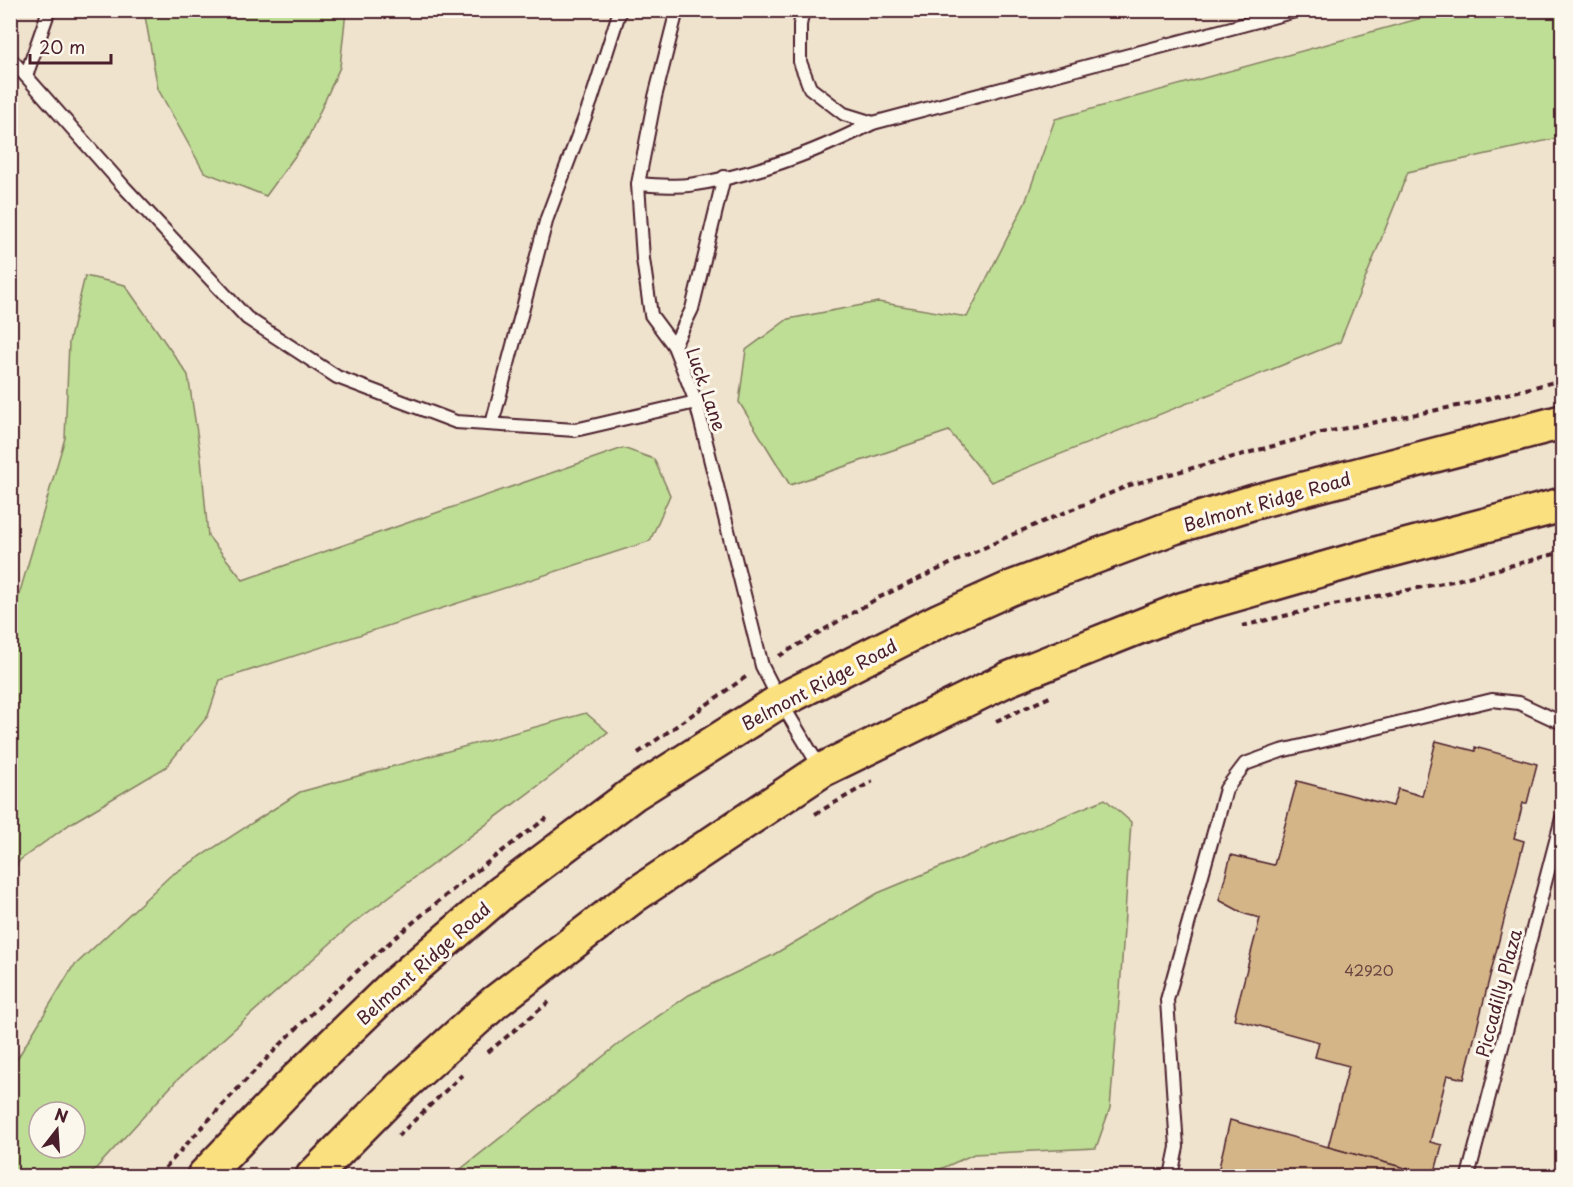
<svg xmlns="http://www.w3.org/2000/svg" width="1573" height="1187" font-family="'Playpen Sans',sans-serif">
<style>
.green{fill:#bedd95;stroke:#847e60;stroke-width:1.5;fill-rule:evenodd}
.building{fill:#d4b588;stroke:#4a1f2b;stroke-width:1.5}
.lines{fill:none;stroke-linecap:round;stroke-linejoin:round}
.service-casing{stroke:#4a1f2b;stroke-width:16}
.primary-casing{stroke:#4a1f2b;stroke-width:38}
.path{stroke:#4a1f2b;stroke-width:4;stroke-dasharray:6 4.5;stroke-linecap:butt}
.service{stroke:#fbf7ec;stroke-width:12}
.primary{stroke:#fbe080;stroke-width:33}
.labels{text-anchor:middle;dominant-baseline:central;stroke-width:6;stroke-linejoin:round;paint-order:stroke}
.number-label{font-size:15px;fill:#6c4442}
.street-label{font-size:18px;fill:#4a1f2b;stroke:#fbf7ec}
</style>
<rect width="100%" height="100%" fill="#efe3ce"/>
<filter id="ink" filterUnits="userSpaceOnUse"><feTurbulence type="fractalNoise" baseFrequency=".0167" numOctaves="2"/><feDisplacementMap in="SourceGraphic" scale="12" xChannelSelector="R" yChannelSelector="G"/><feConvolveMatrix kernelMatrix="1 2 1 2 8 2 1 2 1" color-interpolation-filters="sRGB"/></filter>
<g filter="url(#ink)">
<g class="green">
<path d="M146 11H346L340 67 308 138 266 196 204 172 158 89 145 16Z"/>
<path d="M1447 11H1562V137L1408 172 1340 342 991 482 949 431 790 485 739 402 746 350 788 319 878 302 967 317 1025 203 1055 119Z"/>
<path d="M85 276 125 285 188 375 201 458 208 536 243 580 623 448 654 459 670 495 650 541 220 680 208 716 166 767 70 824 20 860 11 875V622L65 438 69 342Z"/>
<path d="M586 713 608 732 550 777 351 925 176 1081 89 1176H11V1069L72 968 170 876 300 792ZM39 1112H75V1148H39Z"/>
<path d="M1105 799 1131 822 1120 990 1110 1108 1096 1148 974 1154 925 1176H452L625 1039 689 995 773 955 878 893Z"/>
</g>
<g class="building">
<path d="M1436 741 1475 751V747L1537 764 1527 803H1523L1514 838 1524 841 1464 1079 1447 1075 1430 1142 1442 1145 1434 1176 1328 1147 1349 1066 1315 1057 1319 1042 1234 1019 1260 918 1245 914 1219 900 1231 855 1274 865 1297 781 1393 806 1398 789 1422 796Z"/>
<path d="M1230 1120 1430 1175 1429 1176H1217Z"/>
</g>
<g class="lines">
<defs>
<g id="service">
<path d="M677 10 655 97 638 184 643 259 651 315 674 346 696 402 762 666 780 701 821 769"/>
<path d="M803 10 800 25V62L810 88 844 114 873 123"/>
<path d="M10 58 125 188 247 318 337 377 456 422 575 430 696 402"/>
<path d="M26 76 49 10"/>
<path d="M638 184C655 185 673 187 689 185 753 176 816 152 873 123L1299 10"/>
<path d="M674 346 692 309 724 177"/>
<path d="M492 424 547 218 591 101 620 10"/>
<path d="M1171 1176 1177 1147 1167 1000 1226 789 1245 764 1281 751 1492 700 1519 703 1562 723"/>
<path d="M1468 1176 1562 818"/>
</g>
<g id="primary">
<path d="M204 1176 298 1078 391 988 501 893 633 794 780 701 940 620 1011 588 1174 527 1254 502 1562 422"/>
<path d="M313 1176 400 1088 494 1003 635 895 822 770 1008 679 1184 609 1383 552 1562 505"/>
</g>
</defs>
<use href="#service" class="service-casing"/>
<use href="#primary" class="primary-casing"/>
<g class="path">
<path d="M1242 626 1318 608 1453 581 1562 552"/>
<path d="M779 656 878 598 1009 536 1130 485 1321 433 1467 404 1562 380"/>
<path d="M996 721 1052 696"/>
<path d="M638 753 747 676"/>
<path d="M815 814 873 781"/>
<path d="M488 1052 549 1002"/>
<path d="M398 1136 462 1075"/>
<path d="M158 1176C216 1111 277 1045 341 986 406 926 475 870 547 818"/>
</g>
<use href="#service" class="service"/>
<use href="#primary" class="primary"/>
</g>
</g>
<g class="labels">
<g class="number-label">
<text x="1369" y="969">42920</text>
</g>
<g class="street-label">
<text transform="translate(707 389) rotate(71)">Luck Lane</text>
<text transform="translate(1267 501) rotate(-16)">Belmont Ridge Road</text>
<text transform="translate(819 684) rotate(-28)">Belmont Ridge Road</text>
<text transform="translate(423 963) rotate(-42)">Belmont Ridge Road</text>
<text transform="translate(1498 993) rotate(-75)">Piccadilly Plaza</text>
</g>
</g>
<rect width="1573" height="1187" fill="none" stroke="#fbf7ec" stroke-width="36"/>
<rect x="18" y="18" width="1537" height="1151" fill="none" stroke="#4a1f2b" stroke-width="2" filter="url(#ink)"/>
<g transform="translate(57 1130) rotate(17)"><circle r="28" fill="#fbf7ec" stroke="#b4a19f" stroke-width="1.5"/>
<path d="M0-4.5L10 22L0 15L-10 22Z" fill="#4a1f2b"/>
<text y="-9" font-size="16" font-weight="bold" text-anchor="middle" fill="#4a1f2b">N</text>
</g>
<path d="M30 54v9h81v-9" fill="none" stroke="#4a1f2b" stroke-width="3"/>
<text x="39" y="54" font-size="18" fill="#4a1f2b" stroke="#fbf7ec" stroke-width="4.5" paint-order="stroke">20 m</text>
</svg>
